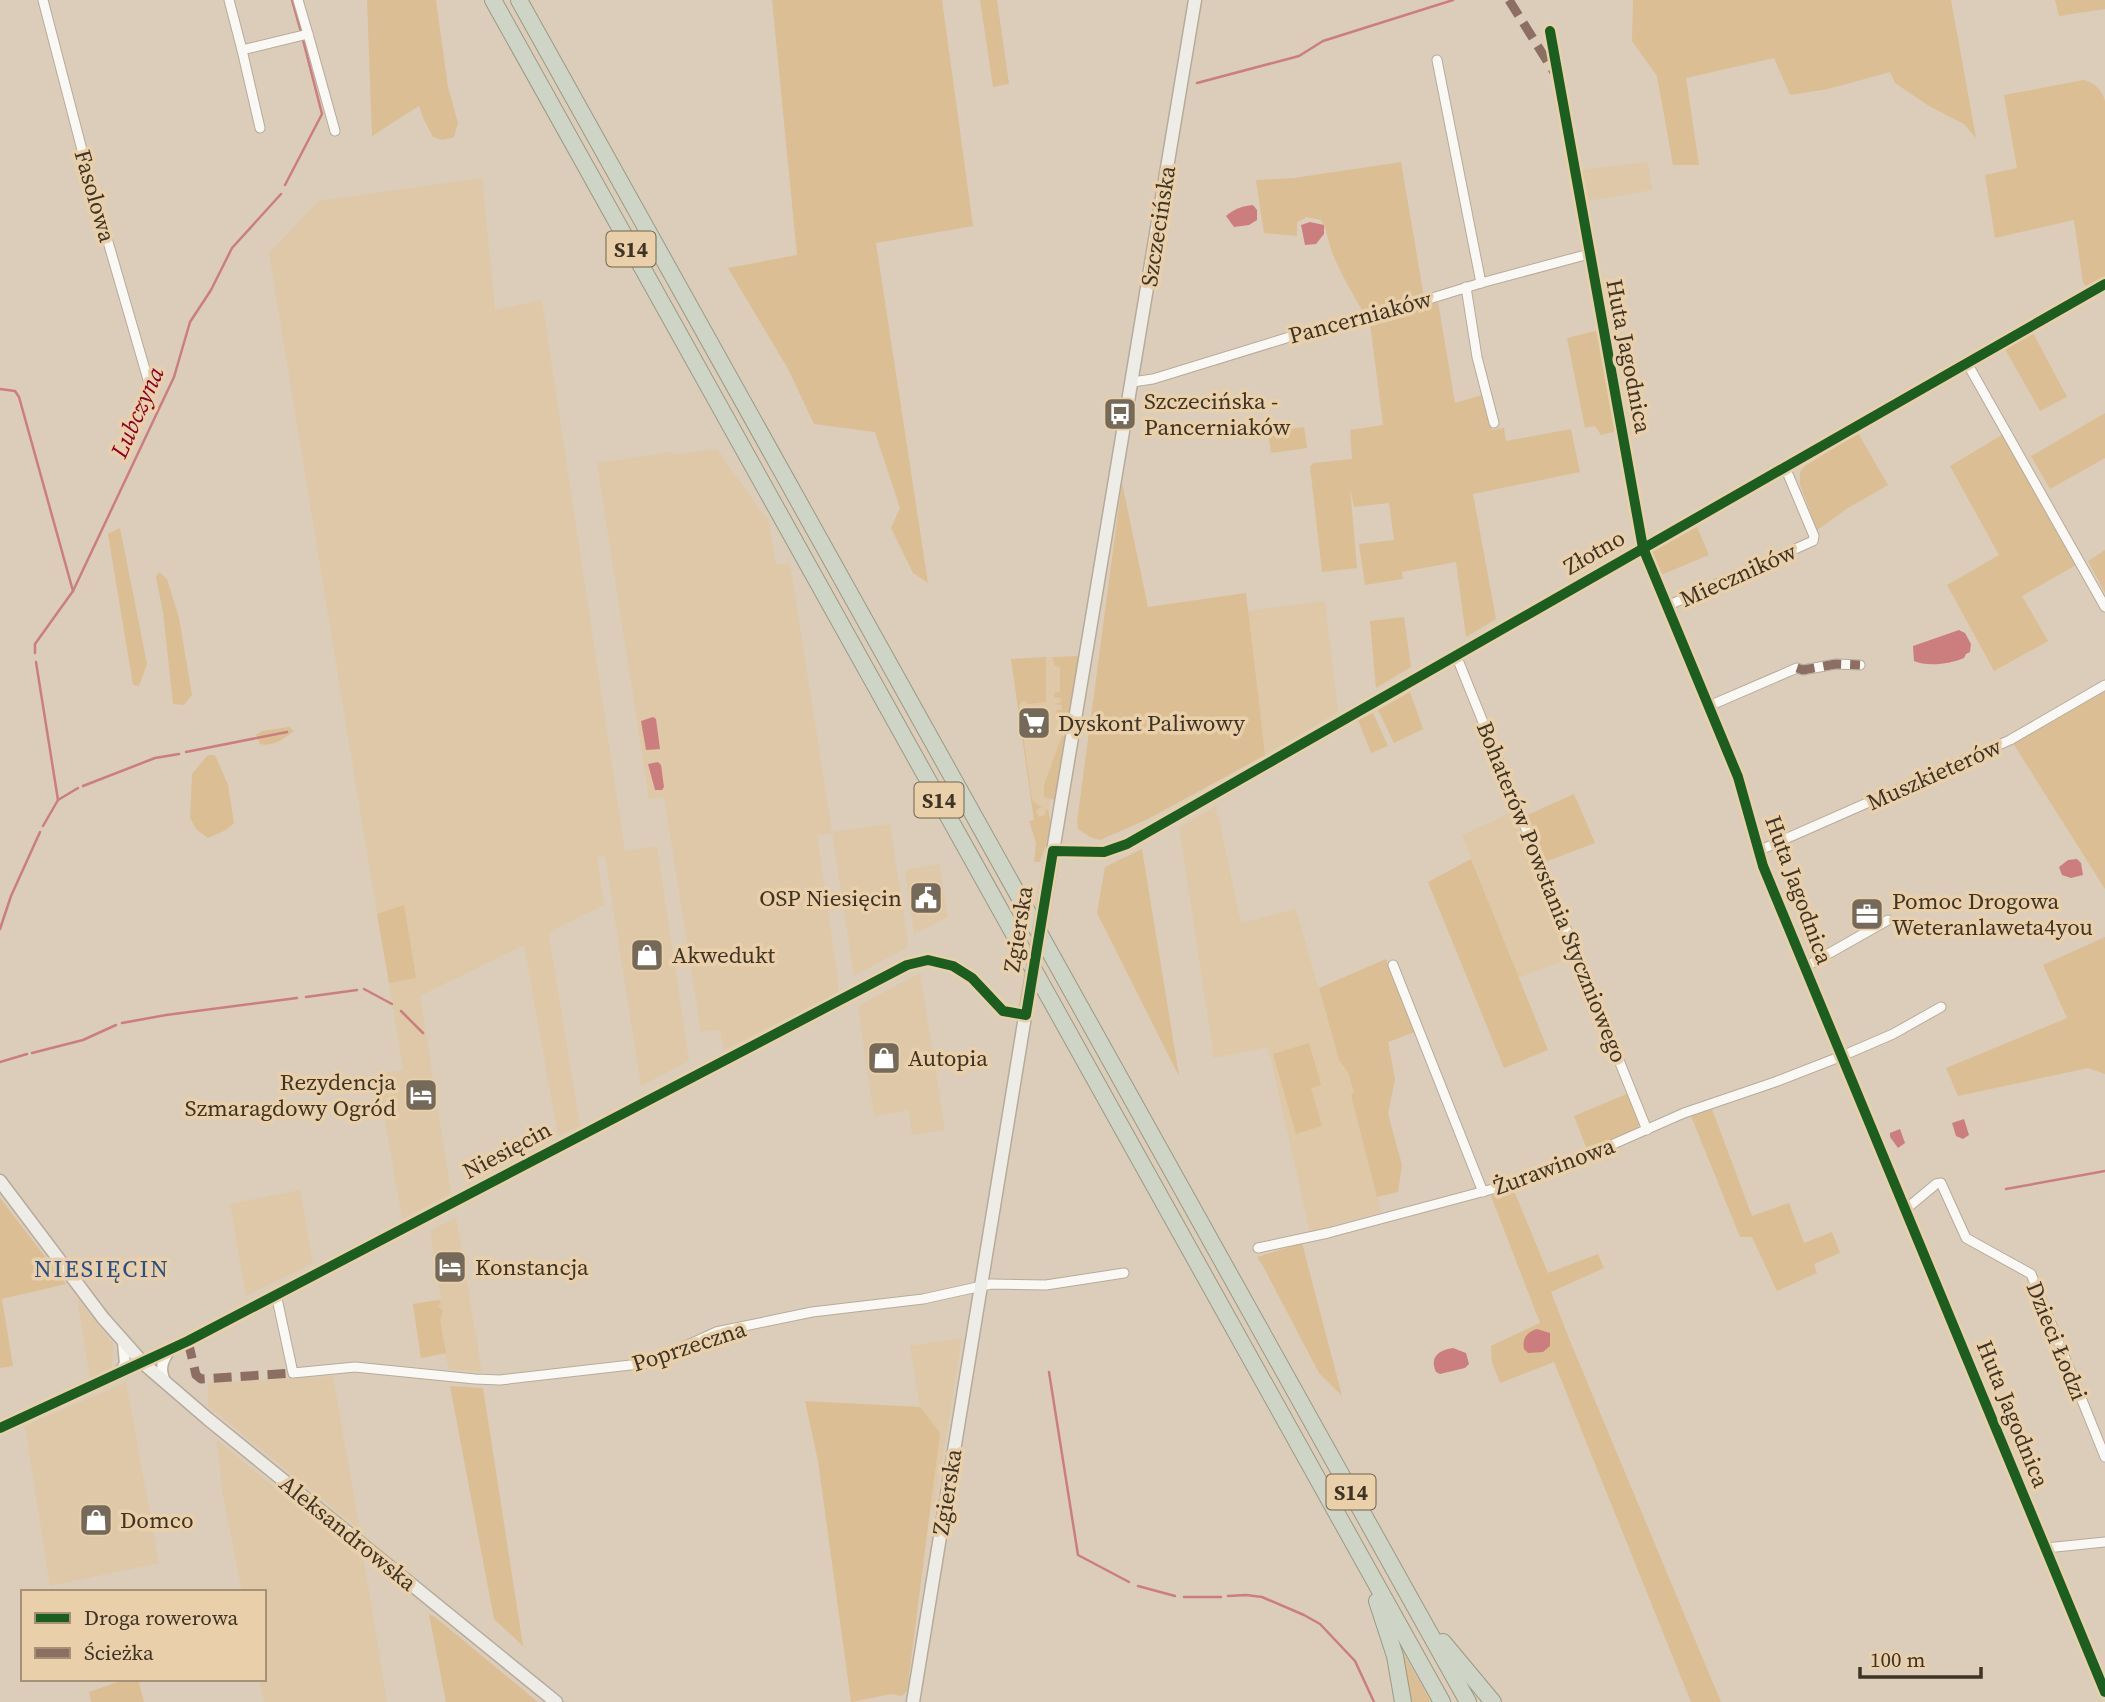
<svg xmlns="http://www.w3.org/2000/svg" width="2105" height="1702" font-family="'Source Serif 4',serif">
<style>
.built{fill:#dfc8a7}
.green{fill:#dbbe94}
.water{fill:#cc7e7f}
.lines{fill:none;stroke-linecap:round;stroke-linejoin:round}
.stream{stroke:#cc7e7f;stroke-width:2.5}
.minor-casing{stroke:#b6ab9b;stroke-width:11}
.tertiary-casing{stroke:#b6ab9b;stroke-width:13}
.secondary-casing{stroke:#b6ab9b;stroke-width:15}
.motorway-casing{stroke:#9a9a85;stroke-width:18}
.minor{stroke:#faf8f4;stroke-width:9}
.tertiary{stroke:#faf8f4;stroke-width:10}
.secondary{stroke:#edece7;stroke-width:12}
.motorway{stroke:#ced4c6;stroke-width:16}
.secondary-bridge-casing{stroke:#b6ab9b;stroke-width:15;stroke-linecap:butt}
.secondary-bridge{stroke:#edece7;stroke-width:12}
.quiet{stroke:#8d6e63;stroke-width:9;stroke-dasharray:18 9;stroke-linecap:butt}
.cycleway-casing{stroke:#ead0aa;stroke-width:15}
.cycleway{stroke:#1b5e20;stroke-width:10}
.labels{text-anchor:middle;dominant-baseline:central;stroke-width:7;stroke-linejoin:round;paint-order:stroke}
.shield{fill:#ead0aa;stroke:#72624d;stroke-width:2}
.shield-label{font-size:21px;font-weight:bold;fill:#3e3325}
.street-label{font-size:23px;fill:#3e3325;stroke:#ead0aa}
.poi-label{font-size:23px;fill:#3e3325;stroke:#ead0aa;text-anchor:start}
.water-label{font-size:24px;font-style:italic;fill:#8d0029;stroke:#ead0aa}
.neighbourhood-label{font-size:24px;letter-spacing:2px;fill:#274f85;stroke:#ead0aa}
</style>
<rect width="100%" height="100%" fill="#dbcdb9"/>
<g class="built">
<path d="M1648 162 1652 190 1586 201 1581 170Z"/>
<path d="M482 178 495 310 542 300 625 851 657 846 689 1061 641 1086 605 856 597 857 604 905 553 930 549 936 580 1126 558 1136 524 945 420 996 451 1193 402 1219 377 1074 403 1070 389 983 416 978 404 906 377 914 269 253 319 201Z"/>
<path d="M717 449 759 509 768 518 776 565 790 563 832 832 890 824 908 943 906 948 854 976 832 833 817 835 838 981V992L724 1050 720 1030 701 1032 664 797 649 799 597 463 671 452 673 455Z"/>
<path d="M1325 601 1338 712 1265 755 1247 611Z"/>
<path d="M1053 657H1077L1047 819 1034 820 1011 659Z"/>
<path d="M1216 806 1241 923 1296 909 1339 1060 1348 1072 1354 1092 1351 1095 1381 1212 1310 1232 1268 1047 1214 1058 1179 827Z"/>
<path d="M1517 810 1573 957 1518 978 1462 835Z"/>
<path d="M939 864 948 917 914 934 905 870Z"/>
<path d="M920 973 945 1130 912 1135 909 1110 874 1116 858 1006Z"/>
<path d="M300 1190 313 1263 246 1296 230 1204Z"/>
<path d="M456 1217 482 1372 449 1369 445 1353 421 1358 413 1304 441 1299 430 1231Z"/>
<path d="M77 1298 113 1344 112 1367 90 1378Z"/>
<path d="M962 1338 935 1505 907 1500 920 1407 910 1346Z"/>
<path d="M333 1376V1377L360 1530 208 1406V1383Z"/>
<path d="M126 1382 159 1563 50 1586 25 1426Z"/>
<path d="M217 1440 364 1561 387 1702H264L259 1679H264V1592H242L222 1490Z"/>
</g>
<g class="green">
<path d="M367 0H436L448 87 458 123 454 137 442 140 433 137 424 120 419 106 372 136Z"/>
<path d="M772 0H942L973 226 876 243 928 583 913 573 891 528 900 508 875 432 814 424 788 369 728 268 797 255Z"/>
<path d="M980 0H997L1009 84 993 87Z"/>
<path d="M1633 0H1951L1976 138 1964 124 1929 106 1895 83 1890 72 1828 89 1790 95 1774 58 1686 78 1699 165H1673L1657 76 1632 41Z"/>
<path d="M2055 0H2105V9L2059 16Z"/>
<path d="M2084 80C2096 84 2101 89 2105 101V280L2089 289 2083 283 2074 220 1995 238 1985 175 2017 168 2004 95Z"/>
<path d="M1401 162 1424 297 1363 312C1353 294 1342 276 1334 257 1328 244 1328 231 1321 220L1307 217 1297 222V236L1264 233 1256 180 1294 178Z"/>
<path d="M1438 302 1455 403 1482 395 1492 430 1504 428 1506 441 1571 429 1580 472 1473 494 1496 619 1466 637 1456 562 1402 572 1403 579 1365 585 1359 544 1394 540 1389 503 1354 507 1350 487 1357 568 1322 572 1310 466 1314 463 1352 459 1350 430 1383 425 1370 323Z"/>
<path d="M1603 329 1621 430 1601 435 1595 426 1585 428 1567 338Z"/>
<path d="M2033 333 2067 397 2040 411 2005 349Z"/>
<path d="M2105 413V458L2050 489 2031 456Z"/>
<path d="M1304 427 1307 448 1271 453 1268 432Z"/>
<path d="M1858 433 1888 485 1848 508 1817 530 1800 485V472L1805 466Z"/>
<path d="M2002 435 2076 565 2022 596 2048 641 1994 671 1947 585 1999 555 1950 466Z"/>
<path d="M1122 483 1148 607 1246 593 1265 755 1148 819 1100 840 1090 837 1078 829 1077 822Z"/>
<path d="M1697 527 1709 555 1661 575 1652 552Z"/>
<path d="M120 528 147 664 139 686 133 685 108 534Z"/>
<path d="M2105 550V593L2088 561Z"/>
<path d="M159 572 167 579 179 618 192 695 184 705 173 704 163 612 156 577Z"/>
<path d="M1404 617 1411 667 1376 688 1370 621Z"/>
<path d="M1080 656 1069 724 1062 728 1058 726 1056 711 1062 709V705L1055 704 1061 702V698L1054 697V693L1060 692V667L1054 665 1053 657Z"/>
<path d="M1046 657V702L1027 704 1026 701H1022L1019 706 1032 800 1042 808H1038L1036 813 1040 817 1045 815 1046 809 1043 808 1048 810C1054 825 1045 847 1040 862H1034L1036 843 1029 821 1034 820 1011 659Z"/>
<path d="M2105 689V889L2013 743Z"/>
<path d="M1410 692 1423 729 1394 743 1378 710Z"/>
<path d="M1373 713 1388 746 1371 753 1358 720Z"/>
<path d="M289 727 294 731C283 739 274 747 260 744L256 735 262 731Z"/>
<path d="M1062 736 1066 737 1067 740 1055 800 1044 797V785Z"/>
<path d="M208 755H215L228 785 234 823 226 830 208 838 196 829 190 818 192 774Z"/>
<path d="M1574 794 1595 843 1545 862 1525 816Z"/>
<path d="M1142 849 1179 1076 1097 913 1105 867Z"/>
<path d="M1471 859 1548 1050 1504 1068 1428 882Z"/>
<path d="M404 905 416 978 389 983 377 914Z"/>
<path d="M2105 937V1074L2088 1068 1958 1096 1946 1068 2067 1018 2043 965Z"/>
<path d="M1386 959 1415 1032 1388 1042 1395 1079 1388 1114 1402 1165 1398 1192 1377 1197 1351 1095 1354 1092 1348 1072 1339 1060 1319 988Z"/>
<path d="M1309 1043 1321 1085 1311 1088 1322 1126 1296 1134 1273 1054Z"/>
<path d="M1629 1093 1640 1121 1637 1131 1588 1152 1574 1116Z"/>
<path d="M1712 1109 1752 1216 1789 1203 1804 1243 1832 1232 1840 1253 1814 1264 1817 1273 1777 1291 1752 1237H1740L1691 1116Z"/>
<path d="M1512 1186 1548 1273 1598 1254 1604 1268 1551 1292 1570 1341 1721 1702H1691L1554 1362 1500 1383 1492 1362 1491 1346 1540 1323 1491 1196Z"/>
<path d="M0 1198 66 1284 2 1299 13 1366 0 1368Z"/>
<path d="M1302 1243 1342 1396 1319 1373 1263 1266 1257 1257Z"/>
<path d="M439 1300 441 1303 438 1307 443 1310 440 1321 446 1353 421 1358 413 1304Z"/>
<path d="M450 1386 483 1388 523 1646 494 1619Z"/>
<path d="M805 1401 920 1407 940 1433 907 1691 902 1696 891 1694 851 1702 818 1461Z"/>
<path d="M429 1614 435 1617 538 1702H446Z"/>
<path d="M1398 1643 1431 1702H1410Z"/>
<path d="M126 1679H138L144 1702H91L89 1692Z"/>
</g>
<g class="water">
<path d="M1253 205 1257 210V220L1249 225 1234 227 1226 216C1234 209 1242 206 1253 205Z"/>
<path d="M1310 222 1324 225V234L1316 244 1305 245 1301 225Z"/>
<path d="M1959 630 1965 633 1971 644 1970 652 1966 654 1964 658C1951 664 1927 667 1914 661L1913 646Z"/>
<path d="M653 717 656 719 660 749 646 750 641 721Z"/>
<path d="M658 762 661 765 664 787 662 790H655L648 764Z"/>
<path d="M2077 859 2081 863 2083 875 2071 878 2062 875 2059 867 2068 860Z"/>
<path d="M1964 1119 1969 1135 1963 1139 1956 1136 1952 1123Z"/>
<path d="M1900 1129 1905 1143 1898 1148 1890 1137V1133Z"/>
<path d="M1537 1329 1550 1333V1346L1543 1352 1528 1353 1524 1349C1522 1338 1527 1332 1537 1329Z"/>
<path d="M1453 1348 1466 1353 1469 1364 1465 1368 1440 1374 1436 1372C1429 1357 1439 1350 1453 1348Z"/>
</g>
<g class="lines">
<g class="stream">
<path d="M292 0 301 32"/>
<path d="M1197 83 1299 56 1323 41 1453 0"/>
<path d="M285 185 322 114 303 40"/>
<path d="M0 389 15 391 19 397 73 591"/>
<path d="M35 653V644L73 591 174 377 190 322 211 290 232 248 281 194"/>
<path d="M36 662 58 800 43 826"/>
<path d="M186 752 287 732"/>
<path d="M83 786 155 758 179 754"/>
<path d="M58 800 78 788"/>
<path d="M0 929 11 896 40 832"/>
<path d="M364 989 392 1004"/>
<path d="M306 997 357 990"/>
<path d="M401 1011 423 1033"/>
<path d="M122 1023 166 1015 297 998"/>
<path d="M32 1053 83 1040 116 1025"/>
<path d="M0 1062 27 1054"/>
<path d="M2006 1189 2105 1171"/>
<path d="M1049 1372 1078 1555 1129 1582"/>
<path d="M1138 1586 1175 1596"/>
<path d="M1228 1596 1246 1595 1262 1597 1304 1615 1320 1624 1355 1661 1374 1702"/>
<path d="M1184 1597H1221"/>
</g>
<defs>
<g id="minor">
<path d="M43 0 88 173 151 390"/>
<path d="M229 0 242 50 308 34 298 0"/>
<path d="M1550 31 1643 548 1738 777 1763 866 2105 1692"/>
<path d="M308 34 335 131"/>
<path d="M242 50 260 128"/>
<path d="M1437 60 1481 283"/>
<path d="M1466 287 1477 357 1494 423"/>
<path d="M1967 363 2105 607"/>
<path d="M1132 382 1153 379 1296 335 1403 307 1481 283 1589 254"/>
<path d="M1667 606 1813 541 1814 536 1785 467"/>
<path d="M1456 655 1647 1130"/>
<path d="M1709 706 1797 668 1803 670 1836 664 1860 665"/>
<path d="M1758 851 2010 740 2105 685"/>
<path d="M1393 965 1483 1192"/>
<path d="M1805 967 1888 920"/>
<path d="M1906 1209 1936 1184 1941 1183 1966 1238 2031 1274 2105 1457"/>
<path d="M1258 1248 1328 1233 1515 1183 1609 1146 1684 1113 1775 1082 1842 1056 1893 1034 1941 1007"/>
<path d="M276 1294 293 1373 355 1367 475 1379 500 1380 648 1363 716 1332 812 1312 923 1299 991 1284 1046 1285 1124 1273"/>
<path d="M2046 1548 2105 1542"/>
</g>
<g id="tertiary">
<path d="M1053 851 1104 852 1127 844 2105 284"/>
<path d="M117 1375 125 1364 123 1342"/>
<path d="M166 1383C159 1370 162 1361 170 1350"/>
<path d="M0 1428 188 1341 907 965 928 960 953 966 972 978 1003 1011 1026 1015"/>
</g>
<g id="secondary">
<path d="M1044 905 1195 0"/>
<path d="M0 1181 103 1318 143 1363 208 1419 556 1702"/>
<path d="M913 1702 1028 998"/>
</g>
<g id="motorway">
<path d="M493 0 1442 1702"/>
<path d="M519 0 1468 1702"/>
<path d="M1377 1601 1395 1656 1403 1702"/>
<path d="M1443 1642 1493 1702"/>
</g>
</defs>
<use href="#minor" class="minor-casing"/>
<use href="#tertiary" class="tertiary-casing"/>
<use href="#secondary" class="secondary-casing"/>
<use href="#motorway" class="motorway-casing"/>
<use href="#minor" class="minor"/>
<use href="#tertiary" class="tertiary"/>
<use href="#secondary" class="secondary"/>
<use href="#motorway" class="motorway"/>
<defs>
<path id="secondary-bridge" d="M1028 998 1044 905"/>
</defs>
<use href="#secondary-bridge" class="secondary-bridge-casing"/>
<use href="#secondary-bridge" class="secondary-bridge"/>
<g class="quiet">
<path d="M1509 0 1554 72"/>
<path d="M1797 668 1803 670 1836 664 1860 665"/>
<path d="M188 1341 196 1375 201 1379 293 1373"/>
</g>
<defs>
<g id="cycleway">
<path d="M1550 31 1643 548 1738 777 1763 866 2105 1692"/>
<path d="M0 1428 188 1341 907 965 928 960 953 966 972 978 1003 1011 1026 1015 1053 851 1104 852 1127 844 2105 284"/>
</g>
</defs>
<use href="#cycleway" class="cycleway-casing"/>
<use href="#cycleway" class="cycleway"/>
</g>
<defs>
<symbol id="bus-square" viewBox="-11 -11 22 22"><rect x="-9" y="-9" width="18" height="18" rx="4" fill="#756959" stroke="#ead0aa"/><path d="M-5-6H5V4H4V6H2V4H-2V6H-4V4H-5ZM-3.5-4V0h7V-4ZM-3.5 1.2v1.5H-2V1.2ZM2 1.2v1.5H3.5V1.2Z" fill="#fff"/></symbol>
<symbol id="supermarket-square" viewBox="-11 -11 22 22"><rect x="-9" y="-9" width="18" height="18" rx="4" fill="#756959" stroke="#ead0aa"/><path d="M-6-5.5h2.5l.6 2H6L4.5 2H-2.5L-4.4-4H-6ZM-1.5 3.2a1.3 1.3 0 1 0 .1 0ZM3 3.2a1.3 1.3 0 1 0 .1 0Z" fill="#fff"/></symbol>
<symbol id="civic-square" viewBox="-11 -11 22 22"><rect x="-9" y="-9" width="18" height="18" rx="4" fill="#756959" stroke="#ead0aa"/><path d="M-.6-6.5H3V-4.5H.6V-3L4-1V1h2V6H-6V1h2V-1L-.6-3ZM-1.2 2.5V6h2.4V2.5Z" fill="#fff"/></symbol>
<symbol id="office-square" viewBox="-11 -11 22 22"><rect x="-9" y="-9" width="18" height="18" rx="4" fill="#756959" stroke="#ead0aa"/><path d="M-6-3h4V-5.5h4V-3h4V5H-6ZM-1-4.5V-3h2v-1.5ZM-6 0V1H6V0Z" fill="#fff"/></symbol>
<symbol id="shop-square" viewBox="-11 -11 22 22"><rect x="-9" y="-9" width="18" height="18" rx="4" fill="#756959" stroke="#ead0aa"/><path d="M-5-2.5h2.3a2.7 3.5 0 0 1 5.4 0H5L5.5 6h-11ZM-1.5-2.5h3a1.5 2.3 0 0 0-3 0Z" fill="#fff"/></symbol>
<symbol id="hotel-square" viewBox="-11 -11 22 22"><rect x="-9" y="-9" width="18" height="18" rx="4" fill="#756959" stroke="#ead0aa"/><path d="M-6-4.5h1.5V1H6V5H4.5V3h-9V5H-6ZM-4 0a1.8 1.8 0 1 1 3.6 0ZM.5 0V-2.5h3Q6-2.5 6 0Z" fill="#fff"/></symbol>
</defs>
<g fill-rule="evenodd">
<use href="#bus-square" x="1101" y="395" width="38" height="38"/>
<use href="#supermarket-square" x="1015" y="704" width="38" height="38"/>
<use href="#civic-square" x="907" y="879" width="38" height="38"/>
<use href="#office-square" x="1848" y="895" width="38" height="38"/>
<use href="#shop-square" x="628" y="936" width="38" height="38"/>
<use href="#shop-square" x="865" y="1039" width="38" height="38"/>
<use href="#hotel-square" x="402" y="1076" width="38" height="38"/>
<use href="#hotel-square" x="431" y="1248" width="38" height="38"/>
<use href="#shop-square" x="77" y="1501" width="38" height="38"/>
</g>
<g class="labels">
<g class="shield">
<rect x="606.5" y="231.5" width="49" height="35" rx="5"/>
<rect x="914.5" y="782.5" width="49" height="35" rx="5"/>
<rect x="1326.5" y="1474.5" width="49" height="35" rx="5"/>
</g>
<g class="shield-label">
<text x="631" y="249">S14</text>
<text x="939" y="800">S14</text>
<text x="1351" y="1492">S14</text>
</g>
<g class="street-label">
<text transform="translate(95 196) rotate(74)">Fasolowa</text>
<text transform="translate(1158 226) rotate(-81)">Szczecińska</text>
<text transform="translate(1360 317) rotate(-15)">Pancerniaków</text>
<text transform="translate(1629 356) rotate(79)">Huta Jagodnica</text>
<text transform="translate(1594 552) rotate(-30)">Złotno</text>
<text transform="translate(1738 575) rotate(-24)">Mieczników</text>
<text transform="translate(1934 774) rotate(-24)">Muszkieterów</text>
<text transform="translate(1799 890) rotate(70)">Huta Jagodnica</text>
<text transform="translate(1552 892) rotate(68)">Bohaterów Powstania Styczniowego</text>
<text transform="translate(1018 929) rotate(-81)">Zgierska</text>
<text transform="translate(507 1150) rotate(-28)">Niesięcin</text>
<text transform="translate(1554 1166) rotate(-20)">Żurawinowa</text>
<text transform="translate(2057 1341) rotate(68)">Dzieci Łodzi</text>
<text transform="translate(689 1346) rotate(-18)">Poprzeczna</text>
<text transform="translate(2013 1414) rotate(68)">Huta Jagodnica</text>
<text transform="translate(947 1492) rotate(-81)">Zgierska</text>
<text transform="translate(348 1533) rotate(39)">Aleksandrowska</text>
</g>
<g class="poi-label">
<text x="1144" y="401">Szczecińska -<tspan x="1144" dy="26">Pancerniaków</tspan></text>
<text x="1058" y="723">Dyskont Paliwowy</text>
<text x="902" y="898" text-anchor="end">OSP Niesięcin</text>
<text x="1892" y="901">Pomoc Drogowa<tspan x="1892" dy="26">Weteranlaweta4you</tspan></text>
<text x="672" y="955">Akwedukt</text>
<text x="908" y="1058">Autopia</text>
<text x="396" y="1082" text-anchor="end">Rezydencja<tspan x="396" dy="26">Szmaragdowy Ogród</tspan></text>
<text x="475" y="1267">Konstancja</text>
<text x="120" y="1520">Domco</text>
</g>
<g class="water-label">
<text transform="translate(137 412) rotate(-66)">Lubczyna</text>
</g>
<g class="neighbourhood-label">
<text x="102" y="1268">NIESIĘCIN</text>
</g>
</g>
<rect x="21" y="1590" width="245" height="91" fill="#ead0aa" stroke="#a59175" stroke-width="2"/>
<rect x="35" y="1613" width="35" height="10" fill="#1b5e20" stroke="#a59175" stroke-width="2"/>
<text x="84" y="1625" font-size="21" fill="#3e3325">Droga rowerowa</text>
<rect x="35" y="1648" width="35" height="10" fill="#8d6e63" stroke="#a59175" stroke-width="2"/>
<text x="84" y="1660" font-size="21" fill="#3e3325">Ścieżka</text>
<path d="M1860 1667v10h121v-10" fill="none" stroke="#3e3325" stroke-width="3.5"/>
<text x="1870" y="1667" font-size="21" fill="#3e3325" stroke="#ead0aa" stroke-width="5" paint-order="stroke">100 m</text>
</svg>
